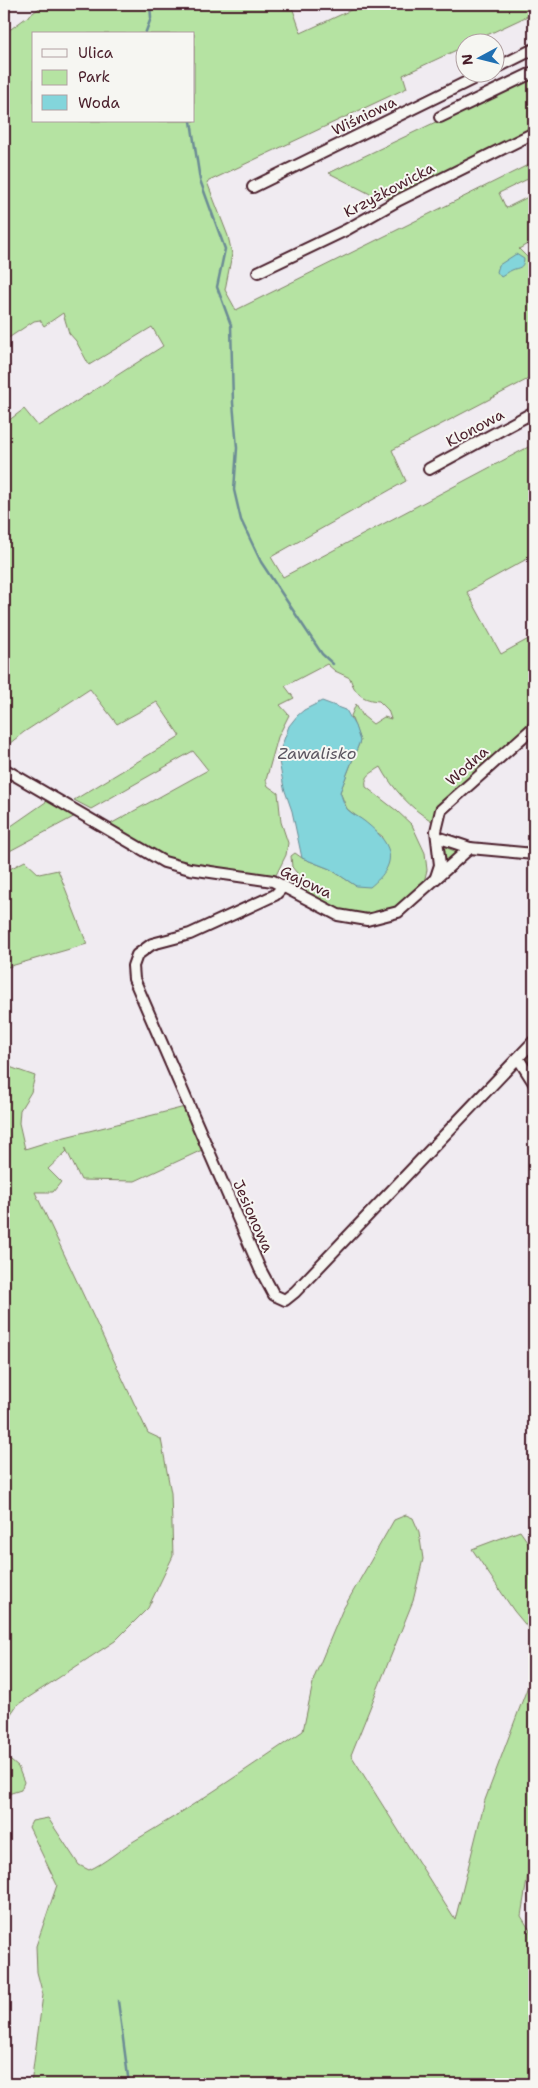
<svg xmlns="http://www.w3.org/2000/svg" width="538" height="2088" font-family="'Shantell Sans',sans-serif">
<style>
.green{fill:#b5e3a2;stroke:#808166;fill-rule:evenodd}
.water{fill:#83d5db;stroke:#6c8c95}
.lines{fill:none;stroke-linecap:round;stroke-linejoin:round}
.stream{stroke:#6c8c95;stroke-width:2.5}
.minor-casing{stroke:#4a1f2b;stroke-width:14}
.minor{stroke:#f6f6f2;stroke-width:10}
.labels{text-anchor:middle;dominant-baseline:central;stroke-width:4;stroke-linejoin:round;paint-order:stroke}
.street-label{font-size:15px;fill:#4a1f2b;stroke:#f6f6f2}
.water-label{font-size:16px;font-style:italic;fill:#5b5660;stroke:#f6f6f2}
</style>
<rect width="100%" height="100%" fill="#f0ebf1"/>
<filter id="ink" filterUnits="userSpaceOnUse"><feTurbulence type="fractalNoise" baseFrequency=".02" numOctaves="2"/><feDisplacementMap in="SourceGraphic" scale="10" xChannelSelector="R" yChannelSelector="G"/><feConvolveMatrix kernelMatrix="1 2 1 2 8 2 1 2 1" color-interpolation-filters="sRGB"/></filter>
<g filter="url(#ink)">
<g class="green">
<path d="M45 4H291L301 33 364 4H534V13L472 42H466L465 46 403 75 407 88 207 182 228 236 232 254 225 290 236 310 534 162V176L499 193 506 208 534 194V240L519 249 534 264V376L392 450 406 481 271 557 283 577 534 444V555L467 592 501 654 534 636V656L529 660 534 668V677L527 682 534 692V727L446 797 438 808 432 821C412 810 392 788 381 767 372 773 364 775 366 787L397 811 412 825 425 853 427 870 424 882 407 899 389 910 379 913 365 914H352L339 909 293 886 297 873 292 867 291 856 295 853 302 858 330 869 356 886 383 837 347 809 340 792 360 741 351 716 356 704 363 716 373 724 384 717 391 719 388 710 379 701C363 700 355 694 350 678L335 671 327 664 285 686 294 698 280 705 289 715 278 737 266 780 268 786 278 793 281 822 288 843 286 855 273 881 164 862 105 827 208 770 193 751 91 809 74 800 180 736 157 702 117 724 90 689 24 732 4 748V424L24 409 38 426 163 346 152 327 89 365 76 341 69 333 63 313 44 326 40 320 34 321 4 341V34ZM34 34H194V121H34Z"/>
<path d="M534 75V132L399 200 374 196 329 173Z"/>
<path d="M53 797 81 813 4 854V831Z"/>
<path d="M443 846 461 854 445 865Z"/>
<path d="M25 861 39 874 58 870 87 944 4 968V872Z"/>
<path d="M534 1045V1078L522 1059Z"/>
<path d="M4 1065 35 1076 31 1092 20 1110 19 1123 25 1149 57 1139 185 1107 202 1150 135 1181 81 1180 65 1147 67 1151 48 1169 61 1182 53 1192H35L148 1433 161 1439 171 1493 173 1556 148 1608 115 1641 17 1705 4 1724Z"/>
<path d="M406 1515 413 1518 419 1532 423 1559 413 1601 351 1755 455 1920 485 1800 534 1670V1852L531 1856 521 1916 534 1937V2084H31L43 1995 37 1972 36 1946 57 1885 29 1827 32 1821 48 1818 79 1865 89 1870C105 1863 119 1850 134 1841 192 1807 247 1769 303 1731L314 1678 342 1611 394 1520Z"/>
<path d="M520 1531 534 1551V1635L514 1611 472 1549Z"/>
<path d="M4 1755 18 1767 24 1782 21 1790 8 1794 4 1792Z"/>
</g>
<g class="water">
<path d="M516 254 524 259C523 269 519 267 512 270 509 271 505 275 501 277L497 272 499 265Z"/>
<path d="M322 701 346 710 355 726 360 741 340 792C342 797 344 806 348 810 352 814 359 817 364 821 392 843 401 862 370 887L356 886 330 869 302 858 292 811 284 788 278 756 289 726 297 716 304 710Z"/>
</g>
<g class="lines">
<g class="stream">
<path d="M145 34 151 18 150 4"/>
<path d="M191 121 200 180 225 249 217 287 231 325 233 403 237 448 234 490 241 520 261 562 322 654 333 664"/>
<path d="M118 2001 129 2084"/>
</g>
<defs>
<g id="minor">
<path d="M496 68 534 49"/>
<path d="M440 117 534 72"/>
<path d="M253 187 487 72"/>
<path d="M258 272 346 230 399 200 534 133"/>
<path d="M429 469 534 412"/>
<path d="M4 769 164 862 190 869 273 881 338 915 367 920 398 912 470 848 534 854"/>
<path d="M437 837 470 848"/>
<path d="M436 877 440 865 436 831 441 810 534 727"/>
<path d="M283 887 275 895 190 934 152 944 137 955 133 966 134 979 260 1269 274 1295 285 1300 295 1292 534 1041"/>
<path d="M518 1058 534 1083"/>
</g>
</defs>
<use href="#minor" class="minor-casing"/>
<use href="#minor" class="minor"/>
</g>
</g>
<g class="labels">
<g class="street-label">
<text transform="translate(364 116) rotate(-26)">Wiśniowa</text>
<text transform="translate(389 190) rotate(-28)">Krzyżkowicka</text>
<text transform="translate(475 428) rotate(-28)">Klonowa</text>
<text transform="translate(467 766) rotate(-42)">Wodna</text>
<text transform="translate(306 882) rotate(26)">Gajowa</text>
<text transform="translate(253 1216) rotate(66)">Jesionowa</text>
</g>
<g class="water-label">
<text x="317" y="753">Zawalisko</text>
</g>
</g>
<rect width="538" height="2088" fill="none" stroke="#f6f6f2" stroke-width="20"/>
<rect x="10" y="10" width="518" height="2068" fill="none" stroke="#4a1f2b" stroke-width="2" filter="url(#ink)"/>
<rect x="32" y="32" width="162" height="90" fill="#f6f6f2" stroke="#b1a0a2"/>
<rect x="42" y="49" width="25" height="8" fill="#f6f6f2" stroke="#b1a0a2"/>
<text x="78" y="58" font-size="15" fill="#4a1f2b">Ulica</text>
<rect x="42" y="70" width="25" height="15" fill="#b5e3a2" stroke="#b1a0a2"/>
<text x="78" y="82" font-size="15" fill="#4a1f2b">Park</text>
<rect x="42" y="95" width="25" height="15" fill="#83d5db" stroke="#b1a0a2"/>
<text x="78" y="108" font-size="15" fill="#4a1f2b">Woda</text>
<g transform="translate(480 58) rotate(263)"><circle r="24" fill="#f6f6f2" stroke="#b1a0a2"/>
<path d="M0-4L9 19L0 12L-9 19Z" fill="#1f6fb2"/>
<text y="-8" font-size="14" font-weight="bold" text-anchor="middle" fill="#4a1f2b">N</text>
</g>
</svg>
